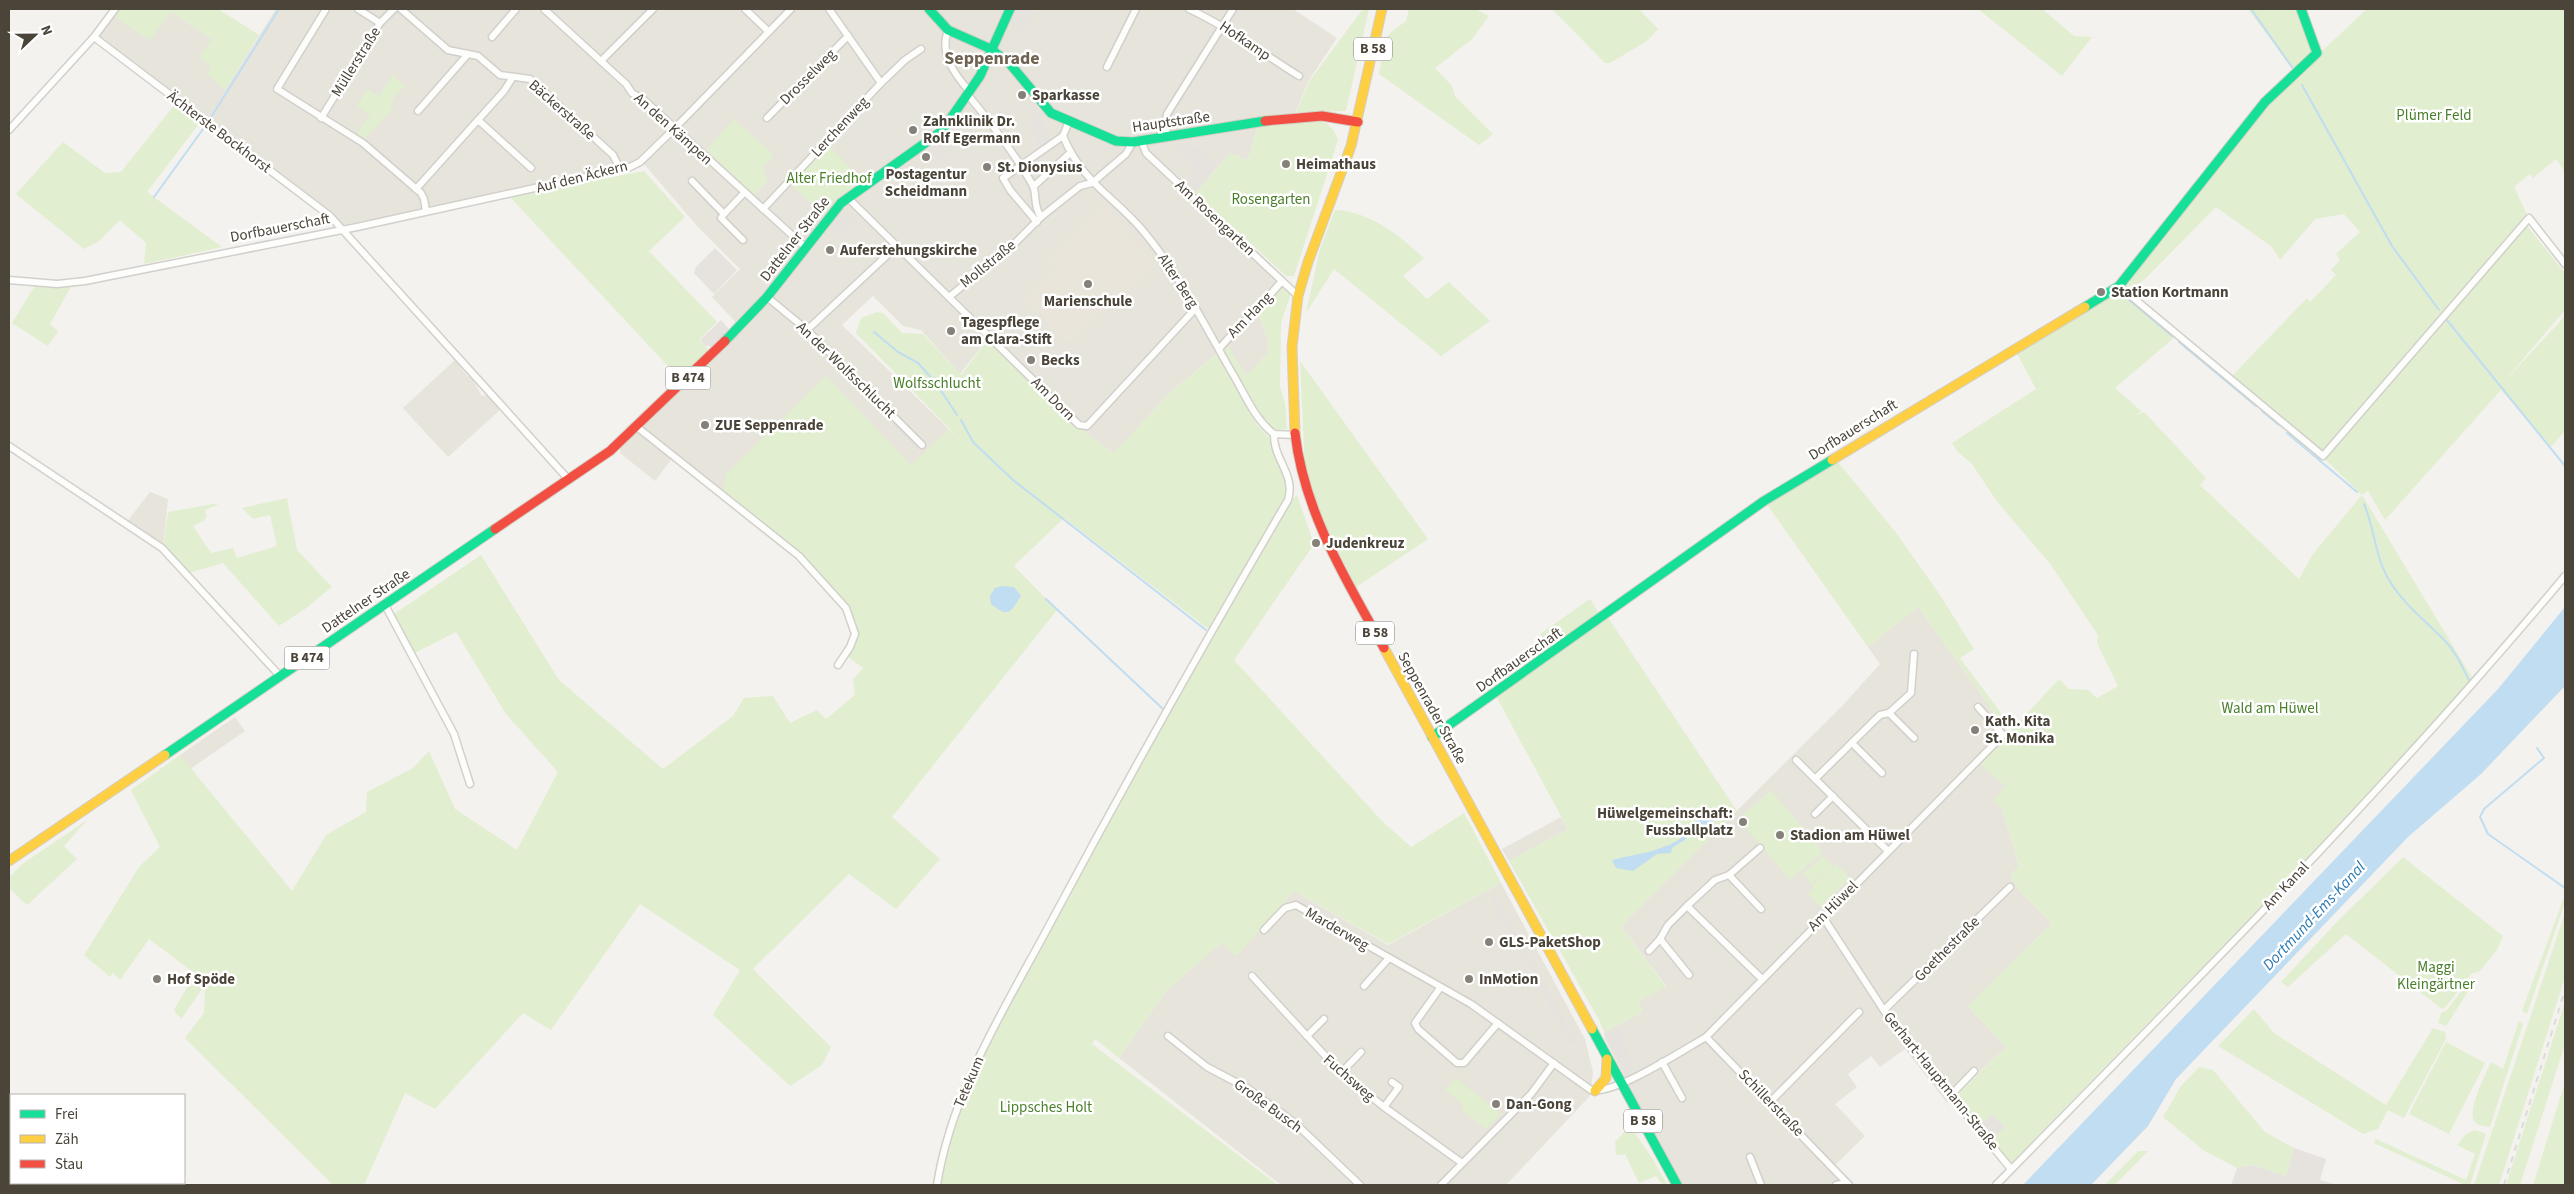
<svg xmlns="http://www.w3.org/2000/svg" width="2574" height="1194" font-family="'Source Sans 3',sans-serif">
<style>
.residential{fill:#e7e4dc}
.industrial{fill:#e6e2de}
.education{fill:#eae5da}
.green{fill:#e1eecf}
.parking{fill:#e6e3df}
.water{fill:#c0ddf1}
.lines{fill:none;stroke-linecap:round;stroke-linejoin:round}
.stream{stroke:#c0ddf1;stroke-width:2}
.street-casing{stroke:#d2d0cb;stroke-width:9}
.fast-casing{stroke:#d3cfc5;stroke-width:11}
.slow-casing{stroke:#d3cfc5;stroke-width:11}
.jam-casing{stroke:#d3cfc5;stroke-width:11}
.street{stroke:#fdfdfc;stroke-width:6}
.fast{stroke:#16e098;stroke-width:9}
.slow{stroke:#ffcf43;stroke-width:9}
.jam{stroke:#f24e42;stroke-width:9}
.rail{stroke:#dbdbda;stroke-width:2;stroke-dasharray:6 6;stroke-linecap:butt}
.poi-dot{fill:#868178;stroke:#fff;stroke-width:2}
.labels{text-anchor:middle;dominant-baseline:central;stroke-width:5;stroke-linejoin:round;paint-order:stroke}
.shield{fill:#fff;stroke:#817c74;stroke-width:1}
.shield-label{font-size:14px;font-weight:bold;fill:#4b4439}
.street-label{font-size:15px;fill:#4b4439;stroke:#fff}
.poi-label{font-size:15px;font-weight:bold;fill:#4b4439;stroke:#fff;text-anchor:start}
.park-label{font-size:15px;fill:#4a7f2a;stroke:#fff}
.water-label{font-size:16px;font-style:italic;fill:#2e7ab2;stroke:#fff}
.quarter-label{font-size:18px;font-weight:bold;fill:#6e6250;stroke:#fff}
</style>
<rect width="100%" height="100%" fill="#f4f2ee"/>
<g class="residential">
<path d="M276 9H1293L1337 38 1309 80 1292 120 1258 123 1248 160 1230 153 1196 193 1287 280 1259 315 1268 341 1267 354 1246 376 1227 345 1173 390 1114 453 1088 435 989 337 960 374 921 330 903 326 873 296 842 325 949 429 911 466 723 493 674 456 655 481 620 453 621 447 742 329 712 297 740 269 696 225 645 165 630 166 344 225 96 36 113 16 171 12 212 39 211 66 225 90Z"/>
<path d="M455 360 467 376 471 377 482 396 488 395 501 409 448 457 403 408Z"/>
<path d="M150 492 168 499 163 548 126 523Z"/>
<path d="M1918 607 2009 733 1980 764 2006 786 2002 809 2019 866 2010 876 2019 890 2052 923 1968 1006 2006 1047 1947 1103 1905 1049 1880 1067 1871 1056 1848 1074 1857 1087 1835 1104 1865 1136 1835 1165 1855 1185H1681L1605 1039 1604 1032 1643 1012 1638 1002 1666 986 1621 926 1844 704 1880 664 1868 647Z"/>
<path d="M235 717 245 731 190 769 180 755Z"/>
<path d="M1561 817 1568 829 1509 861 1502 849Z"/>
<path d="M1501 883 1585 1039 1593 1072 1590 1096 1506 1185H1281L1119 1058 1166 991 1221 943 1237 955 1294 891 1388 945Z"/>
</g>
<g class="industrial">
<path d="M1992 1114 2005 1127 1992 1140 1980 1126Z"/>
<path d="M2294 1148 2326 1159 2320 1180 2337 1185H2231L2237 1168 2253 1165 2286 1176Z"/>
</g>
<path class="education" d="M1102 203 1136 240 1156 266 1069 343 1024 299 1056 268 1048 259Z"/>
<g class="green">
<path d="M119 9H218L259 35 225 90 206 73 211 66 199 57 212 39 171 12 150 40 113 16Z"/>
<path d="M1363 9H1369L1346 111 1296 112 1310 80Z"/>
<path d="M1409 9H1475L1489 16 1472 39 1435 68 1452 86 1455 96 1493 134 1479 145 1379 74 1385 40 1390 33 1406 21Z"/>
<path d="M1552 9H1639L1658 29 1647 41 1610 63H1605Z"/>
<path d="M1978 9H2042L2074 36 2092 37 2062 76Z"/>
<path d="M2248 9H2302L2316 49 2293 70Z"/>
<path d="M2367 9H2565V172L2556 159 2533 178 2530 174 2514 187 2528 217 2524 222 2565 273V310L2501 385 2565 316V431L2551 447 2501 390 2385 520 2368 491 2362 495 2473 679 2298 869 2011 1163 1992 1140 2005 1127 1992 1114 1980 1126 1960 1101V1092L2006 1047 1968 1006 2052 923 2019 890 2010 876 2019 865 2002 809 1993 801 2005 786 1980 764 2059 679 2069 689 2088 690 2097 698 2118 686 2097 643 2098 635 2051 565 1996 500 1972 464 1957 451 1952 443 2036 389 2015 350 2119 288 2176 336 2115 388 2141 411 2134 416 2144 412 2206 478 2200 485 2299 579 2313 554 2362 495 2324 458 2232 376 2307 298 2310 302 2336 275 2331 270 2340 260 2336 254 2360 232 2344 214 2315 219 2280 260 2272 247 2216 207 2129 295 2119 286 2266 103Z"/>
<path d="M393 75 405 86 393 99 390 112 363 141 355 136 370 114 357 106 367 89 379 96Z"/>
<path d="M177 102 201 121 147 192 222 247 144 264 146 243 120 220 99 241 84 249 16 194 63 142 105 173 121 172Z"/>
<path d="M734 119 774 155 763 167 768 181 754 195 706 150Z"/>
<path d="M1313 120C1328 122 1333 126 1338 140L1294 276H1286L1196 193 1230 153 1248 160 1257 126Z"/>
<path d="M829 145 863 182 838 197 824 215 791 185Z"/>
<path d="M644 171 685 217 649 251 717 322 699 340 710 352 681 380 510 197Z"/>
<path d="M1335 210C1371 212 1399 235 1424 258L1403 276 1427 299 1449 282 1490 321 1441 356 1334 269 1306 313 1320 249Z"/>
<path d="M1287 280 1293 287 1281 323 1280 387 1285 403 1287 429 1275 430 1261 418 1222 349 1227 344 1246 376 1267 354 1268 340 1259 315Z"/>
<path d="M36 284 72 285 50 324 58 331 48 346 12 323Z"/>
<path d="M877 312 883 313 902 333 923 334 961 375 989 338 1088 435 1114 453 1173 390 1218 353 1257 425 1271 439 1285 476 1286 492 1284 505 1211 631 1064 518 1014 566 1057 610 892 817 940 859 896 909 849 874 753 969 831 1047 822 1065 790 1086 713 1015 740 970 640 904 551 1030 523 1013 435 1109 405 1093 364 1185H333L185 1038 204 1013 205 987 193 972 149 939 120 980 113 973 110 977 84 955 139 867 160 847 131 790 180 755 292 891 326 835 366 812 367 792 413 768 429 751 455 809 517 850 558 772 506 714 456 632 415 653 394 614 481 555 559 680 663 769 733 716 744 698 773 696 790 723 817 710 826 719 855 695 853 680 863 668 848 657 852 647 853 618 799 554 723 492 726 474 826 376 911 465 949 429 960 441 950 429 856 333 861 318Z"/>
<path d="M1300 361 1428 539 1356 587 1324 522 1305 469Z"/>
<path d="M1837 461 1897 534 1938 592 1974 649 1960 658 2010 725 2006 729 1918 607 1868 647 1766 503Z"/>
<path d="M1297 495 1314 544 1234 660 1383 822 1411 847 1464 813 1501 883 1388 944 1294 891 1237 956 1221 943 1166 991 1119 1058 1095 1039 1092 1044 1278 1185H940C953 1093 1004 1013 1047 932 1123 787 1205 647 1286 505Z"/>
<path d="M287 498 297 550 332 587 305 609 279 626 223 563 189 573 163 548 168 512 213 504H219L205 510 207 517 205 518V520L193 526 211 553 233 548 237 558 277 546 270 515 253 519 242 508Z"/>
<path d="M1590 599 1601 617 1553 652 1540 634Z"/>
<path d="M1607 616 1737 811 1621 926 1666 987 1638 1002 1643 1012 1604 1032 1599 1020 1509 861 1568 829 1496 696Z"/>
<path d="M1771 790 1823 852 1790 880 1738 819Z"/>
<path d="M87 820 64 846 77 859 27 905 9 888V878L21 865Z"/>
<path d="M1824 856 1833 867 1811 884 1803 873Z"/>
<path d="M2403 857 2503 936 2497 950 2480 971 2471 974 2445 1008 2442 1009 2346 934 2288 987 2281 982 2335 924Z"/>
<path d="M1837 864 1850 879 1820 907 1808 893 1814 888 1812 885Z"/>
<path d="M2563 900 2565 902 2527 1014 2522 1011Z"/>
<path d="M2565 913V977L2499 1185H2474Z"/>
<path d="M2472 977 2476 979 2446 1026 2438 1023 2441 1013 2447 1010Z"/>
<path d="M192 979 202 989 182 1018 177 1015 174 1010Z"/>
<path d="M2565 1002V1044L2520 1185H2506Z"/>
<path d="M2254 1009 2274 1033 2386 1105 2433 1028 2445 1032 2446 1039 2404 1118 2388 1110 2378 1129 2363 1134 2218 1046Z"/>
<path d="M2519 1021 2523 1024 2490 1127C2484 1126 2478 1126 2475 1122 2466 1111 2486 1074 2491 1062L2503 1069Z"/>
<path d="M2446 1042 2485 1063 2449 1134 2409 1114Z"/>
<path d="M2199 1067 2213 1070 2265 1132 2294 1148 2286 1176 2253 1165 2237 1168 2203 1150 2163 1117 2181 1086Z"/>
<path d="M1456 1078 1501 1114 1486 1129 1461 1110 1464 1106 1445 1090Z"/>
<path d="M2565 1082V1185H2533Z"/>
<path d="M1630 1126 1654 1161 1667 1185 1661 1183 1656 1176 1639 1183 1625 1154 1616 1155 1615 1142Z"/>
<path d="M2475 1130 2486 1134 2470 1185H2465L2374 1143 2376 1139 2466 1180 2475 1154 2457 1145 2466 1134Z"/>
<path d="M2138 1151H2148L2115 1185H2105Z"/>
</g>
<g class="parking">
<path d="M1015 9H1030L1035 12 1023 31 1007 21Z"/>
<path d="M1038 112 1050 139 1047 141 1049 145 1040 149 1029 123 1032 122 1029 116Z"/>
<path d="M957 120 968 137 961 143 957 139 954 142 957 146 938 162 930 147 950 131Z"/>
<path d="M1180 144 1195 146 1216 166 1196 189 1187 181 1197 170 1174 150Z"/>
<path d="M846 212 857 222 843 236 833 226Z"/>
<path d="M715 248 737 270 714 294 694 273 696 267Z"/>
<path d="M721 320 730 330 711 348 708 345 706 347 700 340Z"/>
<path d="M1496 895 1577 1042 1571 1045 1490 898Z"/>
<path d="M1621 1028 1629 1041 1624 1044 1629 1054 1626 1056 1635 1070 1627 1072 1605 1037Z"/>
</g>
<g class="water">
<path d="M1002 586 1014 587 1021 596C1010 613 1008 618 991 604L990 596 995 588Z"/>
<path d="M2565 607V686L2481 774 2408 837 2176 1079 2148 1126 2091 1185H2023L2498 689Z"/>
<path d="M1710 809 1715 814C1714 827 1705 830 1694 831L1689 837 1672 848 1671 853 1657 854 1633 871 1616 868 1612 860C1635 854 1668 851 1686 834 1694 826 1699 813 1710 809Z"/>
</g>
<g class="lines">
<g class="stream">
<path d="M2251 9 2294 70"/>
<path d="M2302 85 2392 246 2439 310"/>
<path d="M208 122 279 9"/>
<path d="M154 197 206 125"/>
<path d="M2115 291 2122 294 2172 336"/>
<path d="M2446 319 2565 466"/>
<path d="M874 332 898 352 918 363 936 383 957 415"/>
<path d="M2179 342 2256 406"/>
<path d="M2262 411 2279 425"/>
<path d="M961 420 973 442 1013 480 1206 630"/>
<path d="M2287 433 2357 492"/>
<path d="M2364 504C2375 530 2375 557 2389 580 2404 605 2427 622 2446 642 2457 653 2463 669 2470 682"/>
<path d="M1046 599 1163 709"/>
<path d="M2537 748 2544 758 2484 809 2480 817 2488 834 2565 888"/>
</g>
<defs>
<g id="street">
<path d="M326 9 277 89 363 143 421 193 424 199 426 211"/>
<path d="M358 9 380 23"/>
<path d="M401 9 448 50 478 56 500 75 530 79 613 155 620 169"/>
<path d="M544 9 626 84 632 93 644 100 805 247"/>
<path d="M745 9 768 31"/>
<path d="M829 9 881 83"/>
<path d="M1189 9C1228 27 1262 53 1299 76"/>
<path d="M948 30C939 54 955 75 970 92"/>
<path d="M94 37 330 216 569 480"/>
<path d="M492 37 516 9"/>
<path d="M601 61 653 9"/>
<path d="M1107 67 1136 9"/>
<path d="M968 95C991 123 1014 152 1032 184 1038 194 1032 204 1041 217"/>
<path d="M418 111 468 54"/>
<path d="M321 118 380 23 394 9"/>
<path d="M767 118 848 36"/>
<path d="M478 120 531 168"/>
<path d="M1069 121 1063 136C1083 184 1114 196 1144 232 1179 274 1204 324 1231 371 1244 392 1254 419 1274 434L1295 435"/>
<path d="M9 130 94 37 115 9"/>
<path d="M1167 135 1165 124 1167 114 1233 9"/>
<path d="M1141 140 1146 153 1298 296"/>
<path d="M692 181 724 214 721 218 743 240"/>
<path d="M1034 186 1070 153"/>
<path d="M416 189 504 91 513 77"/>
<path d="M848 198 1079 425 1087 426 1196 308"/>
<path d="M763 209 881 83 905 60 921 49"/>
<path d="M724 214 744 193"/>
<path d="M1037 222 1010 190 1003 178 1063 136"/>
<path d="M9 280 57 284 85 281 357 227 630 167 640 162 675 128 791 9"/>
<path d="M2119 286 2323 456 2529 218 2565 264"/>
<path d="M767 297 807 330 922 445"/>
<path d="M949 297 1013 245 1041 217 1080 186 1092 183 1126 154 1133 142"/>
<path d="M807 330 896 247"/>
<path d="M1219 349C1239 325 1262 305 1282 281"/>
<path d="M637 427 799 556 846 608 855 634 850 647 838 665"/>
<path d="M9 446 162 548 280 676"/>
<path d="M385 605 454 734 470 784"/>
<path d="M1889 713 1911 693 1914 654"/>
<path d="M1852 743 1882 773"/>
<path d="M1796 760 1888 851"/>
<path d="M1815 779 1880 715 1889 713 1914 738"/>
<path d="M1815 814 1833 796"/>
<path d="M1729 875 1761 909"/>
<path d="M1687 906 1762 979"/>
<path d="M1823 917 1898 1032 2011 1169"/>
<path d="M1264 930 1285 908 1296 905 1471 1004 1591 1090C1615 1095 1683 1050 1706 1037L2003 735 1978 707"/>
<path d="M1660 939 1689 975"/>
<path d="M1649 951 1660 939 1668 925 1687 906 1715 880 1729 875 1760 848"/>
<path d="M1252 976 1341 1073 1384 1107 1462 1163"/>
<path d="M1364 986 1389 958"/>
<path d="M1440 988 1415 1023 1418 1029 1457 1063H1464L1498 1023"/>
<path d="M1884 1010 2010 887"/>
<path d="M1168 1036 1207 1067 1247 1088 1296 1124 1360 1185"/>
<path d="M1307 1036 1324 1019"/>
<path d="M1706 1037 1849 1185"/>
<path d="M1662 1062 1682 1098"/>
<path d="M1341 1073 1361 1052"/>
<path d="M1951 1095 1974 1071"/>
<path d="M1770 1102 1859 1012"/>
<path d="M1384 1107 1399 1087 1392 1082"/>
<path d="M1750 1157 1761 1185"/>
<path d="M937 1185C952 1089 1007 1005 1052 920 1128 778 1207 638 1288 500 1296 475 1273 459 1274 434"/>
<path d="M1441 1185 1531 1094 1554 1063"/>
<path d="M1836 1185 1847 1183"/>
<path d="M1996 1185C2190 987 2387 789 2565 576"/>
</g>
<g id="fast">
<path d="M929 9 948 30 991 49 1010 64 1051 113 1116 141 1133 142 1265 121"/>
<path d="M2085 307 2119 286 2265 102 2317 53 2301 9"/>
<path d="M725 341 767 297 841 203 942 131 980 76 1010 9"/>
<path d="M1432 737 1764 501 1832 460"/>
<path d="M165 755 495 529"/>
<path d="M1592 1029 1677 1185"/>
</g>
<g id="slow">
<path d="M1295 433 1292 347 1298 296 1308 262 1351 146 1382 9"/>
<path d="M1832 460 2085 307"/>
<path d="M1384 648 1592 1029"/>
<path d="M9 861 165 755"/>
<path d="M1595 1091 1606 1078 1607 1059"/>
</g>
<g id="jam">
<path d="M1265 121 1322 116 1358 122"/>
<path d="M1295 433C1304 512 1346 580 1384 648"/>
<path d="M495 529 610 451 725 341"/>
</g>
</defs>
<use href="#street" class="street-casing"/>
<use href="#fast" class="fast-casing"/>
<use href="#slow" class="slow-casing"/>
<use href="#jam" class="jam-casing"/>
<use href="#street" class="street"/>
<use href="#fast" class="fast"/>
<use href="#slow" class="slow"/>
<use href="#jam" class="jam"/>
<path class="rail" d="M2504 1185 2565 990"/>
</g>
<g class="poi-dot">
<circle cx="1022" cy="95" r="5"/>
<circle cx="913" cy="130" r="5"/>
<circle cx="926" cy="157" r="5"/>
<circle cx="1286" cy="164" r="5"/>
<circle cx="987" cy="167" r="5"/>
<circle cx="830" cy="250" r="5"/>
<circle cx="1088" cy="284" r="5"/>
<circle cx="2101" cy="292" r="5"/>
<circle cx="951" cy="331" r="5"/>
<circle cx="1031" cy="360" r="5"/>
<circle cx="705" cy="425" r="5"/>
<circle cx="1316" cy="543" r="5"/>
<circle cx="1975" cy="730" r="5"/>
<circle cx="1743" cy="822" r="5"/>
<circle cx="1780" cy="835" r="5"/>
<circle cx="1489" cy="942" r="5"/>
<circle cx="157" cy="979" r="5"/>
<circle cx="1469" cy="979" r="5"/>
<circle cx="1496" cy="1104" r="5"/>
</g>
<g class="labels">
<g class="shield">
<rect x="1354" y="37.5" width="38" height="23" rx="4"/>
<rect x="665.5" y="366.5" width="45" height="23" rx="4"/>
<rect x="1356" y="621.5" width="38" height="23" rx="4"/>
<rect x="284.5" y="646.5" width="45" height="23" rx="4"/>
<rect x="1624" y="1109.5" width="38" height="23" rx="4"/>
</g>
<g class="shield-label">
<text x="1373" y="49">B 58</text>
<text x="688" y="378">B 474</text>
<text x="1375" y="633">B 58</text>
<text x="307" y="658">B 474</text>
<text x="1643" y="1121">B 58</text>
</g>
<g class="street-label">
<text transform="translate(1245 41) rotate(34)">Hofkamp</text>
<text transform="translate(356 62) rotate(-58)">Müllerstraße</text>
<text transform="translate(808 77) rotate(-45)">Drosselweg</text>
<text transform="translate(562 110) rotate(41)">Bäckerstraße</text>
<text transform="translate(1171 122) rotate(-8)">Hauptstraße</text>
<text transform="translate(840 127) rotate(-47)">Lerchenweg</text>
<text transform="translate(673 129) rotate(42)">An den Kämpen</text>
<text transform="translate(219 132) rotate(37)">Ächterste Bockhorst</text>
<text transform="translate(582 177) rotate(-14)">Auf den Äckern</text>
<text transform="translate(1215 218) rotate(43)">Am Rosengarten</text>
<text transform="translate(280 228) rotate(-11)">Dorfbauerschaft</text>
<text transform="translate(795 239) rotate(-52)">Dattelner Straße</text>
<text transform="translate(988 264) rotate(-39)">Mollstraße</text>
<text transform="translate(1178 281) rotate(57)">Alter Berg</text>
<text transform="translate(1250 315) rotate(-46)">Am Hang</text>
<text transform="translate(846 370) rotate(44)">An der Wolfsschlucht</text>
<text transform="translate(1053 399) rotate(45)">Am Dorn</text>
<text transform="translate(1853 430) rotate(-32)">Dorfbauerschaft</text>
<text transform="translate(366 601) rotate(-34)">Dattelner Straße</text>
<text transform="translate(1519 660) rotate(-35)">Dorfbauerschaft</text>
<text transform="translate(1432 708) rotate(61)">Seppenrader Straße</text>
<text transform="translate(2286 886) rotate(-47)">Am Kanal</text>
<text transform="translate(1833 906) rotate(-45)">Am Hüwel</text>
<text transform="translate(1337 929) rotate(30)">Marderweg</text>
<text transform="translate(1947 949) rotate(-45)">Goethestraße</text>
<text transform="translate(1349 1078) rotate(41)">Fuchsweg</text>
<text transform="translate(1941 1081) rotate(51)">Gerhart-Hauptmann-Straße</text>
<text transform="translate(969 1082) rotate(-67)">Tetekum</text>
<text transform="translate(1771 1103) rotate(46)">Schillerstraße</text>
<text transform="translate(1268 1106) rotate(36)">Große Busch</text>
</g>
<g class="poi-label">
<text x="1032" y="95">Sparkasse</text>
<text x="923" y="121">Zahnklinik Dr.<tspan x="923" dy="17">Rolf Egermann</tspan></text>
<text x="1296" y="164">Heimathaus</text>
<text x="997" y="167">St. Dionysius</text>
<text x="926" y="174" text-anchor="middle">Postagentur<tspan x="926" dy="17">Scheidmann</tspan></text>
<text x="840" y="250">Auferstehungskirche</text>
<text x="2111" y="292">Station Kortmann</text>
<text x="1088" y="301" text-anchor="middle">Marienschule</text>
<text x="961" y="322">Tagespflege<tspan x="961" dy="17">am Clara-Stift</tspan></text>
<text x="1041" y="360">Becks</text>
<text x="715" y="425">ZUE Seppenrade</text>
<text x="1326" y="543">Judenkreuz</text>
<text x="1985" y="721">Kath. Kita<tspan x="1985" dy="17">St. Monika</tspan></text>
<text x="1733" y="813" text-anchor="end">Hüwelgemeinschaft:<tspan x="1733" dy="17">Fussballplatz</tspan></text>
<text x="1790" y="835">Stadion am Hüwel</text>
<text x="1499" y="942">GLS-PaketShop</text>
<text x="167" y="979">Hof Spöde</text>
<text x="1479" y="979">InMotion</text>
<text x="1506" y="1104">Dan-Gong</text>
</g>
<g class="park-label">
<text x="2434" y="115">Plümer Feld</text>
<text x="829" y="178">Alter Friedhof</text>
<text x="1271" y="199">Rosengarten</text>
<text x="937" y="383">Wolfsschlucht</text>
<text x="2270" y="708">Wald am Hüwel</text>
<text x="2436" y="967">Maggi<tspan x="2436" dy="17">Kleingärtner</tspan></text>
<text x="1046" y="1107">Lippsches Holt</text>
</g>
<g class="water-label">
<text transform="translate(2314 916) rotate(-47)">Dortmund-Ems-Kanal</text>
</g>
<g class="quarter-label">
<text x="992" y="58">Seppenrade</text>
</g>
</g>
<rect width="2574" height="1194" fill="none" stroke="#4b4439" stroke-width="20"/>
<rect x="10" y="1094" width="175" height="90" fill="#ffffff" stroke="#b7b4b0"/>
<rect x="20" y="1110" width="25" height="8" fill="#16e098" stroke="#b7b4b0"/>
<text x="55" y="1119" font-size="15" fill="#4b4439">Frei</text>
<rect x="20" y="1135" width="25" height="8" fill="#ffcf43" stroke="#b7b4b0"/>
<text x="55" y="1144" font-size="15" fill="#4b4439">Zäh</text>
<rect x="20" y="1160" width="25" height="8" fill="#f24e42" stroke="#b7b4b0"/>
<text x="55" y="1169" font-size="15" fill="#4b4439">Stau</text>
<g transform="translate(35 35) rotate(68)" stroke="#ffffff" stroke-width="4" paint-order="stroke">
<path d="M0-4L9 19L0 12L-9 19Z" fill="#4b4439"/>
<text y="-8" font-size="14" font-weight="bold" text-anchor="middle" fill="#4b4439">N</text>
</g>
</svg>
